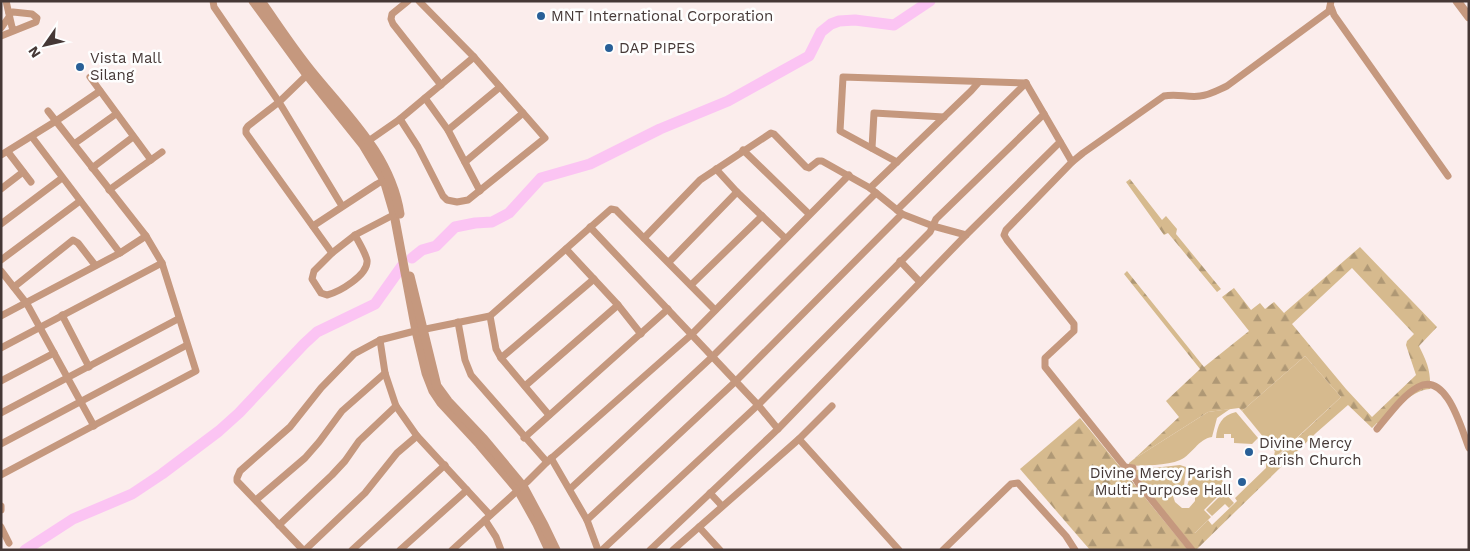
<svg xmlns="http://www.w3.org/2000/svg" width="1470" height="551" font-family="'Work Sans',sans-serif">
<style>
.green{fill:#d6ba8e}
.forest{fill:url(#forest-firs);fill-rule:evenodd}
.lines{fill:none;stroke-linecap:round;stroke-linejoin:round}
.river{stroke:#fbc4f3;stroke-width:11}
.minor{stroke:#c5987e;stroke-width:7}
.tertiary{stroke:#c5987e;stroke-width:9}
.poi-dot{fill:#285f97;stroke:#fefefe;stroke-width:2}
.labels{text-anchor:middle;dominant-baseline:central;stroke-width:5;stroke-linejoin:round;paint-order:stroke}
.poi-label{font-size:15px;fill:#453836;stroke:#fefefe;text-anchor:start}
</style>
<defs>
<pattern id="forest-firs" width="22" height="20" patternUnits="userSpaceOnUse" patternTransform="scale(1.25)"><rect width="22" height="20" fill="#d6ba8e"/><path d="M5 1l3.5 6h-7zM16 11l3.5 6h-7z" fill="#af9875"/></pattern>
</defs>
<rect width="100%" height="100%" fill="#fbedec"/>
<g class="green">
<path d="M1305 356 1341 397 1278 455 1242 411Z"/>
<path d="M1230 409 1217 418 1212 437C1198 439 1192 455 1180 460 1167 466 1143 465 1129 466V463L1134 459 1208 412Z"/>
<path d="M1236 412 1258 438 1252 444 1234 443V438H1231V434H1224V438H1216C1217 425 1222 415 1236 412Z"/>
<path d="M1180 465 1186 467 1184 486 1178 488 1173 496 1175 502 1182 508H1189L1195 501V492L1187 486 1192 471C1202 475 1212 480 1220 470H1222L1223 491 1204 510 1211 517 1195 533 1178 528 1138 479 1135 470Z"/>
<path d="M1224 492 1234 503 1229 508 1225 504 1212 516 1206 510Z"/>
</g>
<g class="forest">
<path d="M1130 179 1162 220 1166 216 1177 229 1176 234 1221 289 1217 292 1168 233 1164 235 1126 182Z"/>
<path d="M1360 247 1437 327 1419 346C1427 362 1431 371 1430 389 1408 391 1395 412 1382 427L1377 423 1372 428 1348 405 1316 433 1196 550 1178 528 1184 523 1195 533 1208 520 1212 525 1237 501 1235 498 1266 468V463L1273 460 1275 451 1279 455 1341 397 1305 356 1242 411 1239 408 1208 412 1134 459 1179 417 1166 401 1200 369 1124 274 1127 271 1204 367 1249 331 1222 297 1234 288 1251 310 1260 303 1265 309 1274 302 1284 313ZM1352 268 1414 334 1407 341 1406 345 1416 375 1372 417 1346 389 1292 324Z"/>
<path d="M1080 418 1188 550H1090L1020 469Z"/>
</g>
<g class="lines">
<g class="river">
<path d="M412 258 422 250 436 246 455 227 475 223 492 222 509 213 541 178 590 164 660 129 728 101 809 56 821 32 831 24 839 21 855 20 894 25 930 1"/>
<path d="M25 550 73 519 132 494 162 474 219 431 239 413 304 344 317 332 375 304 402 266"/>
</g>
<g class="minor">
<path d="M6 1 12 27 14 30"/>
<path d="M213 1 214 7 279 102 342 206"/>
<path d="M408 1 392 14 391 19 393 24 441 85"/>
<path d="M1331 7 1334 15 1448 176"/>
<path d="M1 28 9 17"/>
<path d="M1 36 36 22 37 18 32 14 13 12 9 13"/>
<path d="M309 73 279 102 248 126 246 129V133L332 253 355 235 399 212"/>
<path d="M90 77 151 160"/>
<path d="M1026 83 1072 162"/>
<path d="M425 98 448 130 480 191"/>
<path d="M400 119 418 147 443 196 447 200 457 202 468 200 545 138 474 57 419 1"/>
<path d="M448 130 500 87"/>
<path d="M32 137 120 253"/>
<path d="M74 144 116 114"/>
<path d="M364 144 400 119 474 57"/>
<path d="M872 148 874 113 944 117"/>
<path d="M743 150 809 214"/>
<path d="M8 152 31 182"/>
<path d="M1 155 56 121 100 91"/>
<path d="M465 162 523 113"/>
<path d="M897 162 840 131 843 77 1026 83"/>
<path d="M92 168 133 137"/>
<path d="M716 169 737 192 785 238"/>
<path d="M870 188 971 91 979 82"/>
<path d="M1 189 23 172"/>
<path d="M109 190 162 152"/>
<path d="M897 210 1026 83"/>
<path d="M1 224 62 178"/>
<path d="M313 226 377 184 388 178"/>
<path d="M590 227 758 405 778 429"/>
<path d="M644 238 700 180 771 133 774 134 806 167 809 168 818 161H822L870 188 902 214 933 226 966 235"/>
<path d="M566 249 618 305 641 334"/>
<path d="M332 253 314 271 312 279 321 293 327 295C339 292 369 275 367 260 365 252 359 243 355 235"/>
<path d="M1 260 80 201"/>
<path d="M900 261 920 282"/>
<path d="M669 262 737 192"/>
<path d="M1 271 27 304 94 426"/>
<path d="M691 285 762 216"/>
<path d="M14 287 73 240 78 243 95 265"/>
<path d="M62 315 89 367"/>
<path d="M1 316 120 253 146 236"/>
<path d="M490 316 496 349 501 358 549 415"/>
<path d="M458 322 465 360 471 375 547 462"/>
<path d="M380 340 385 373 396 406 417 436 490 515"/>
<path d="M1 348 162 263"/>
<path d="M501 358 594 279"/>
<path d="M1 381 54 353"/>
<path d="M525 386 618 305"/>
<path d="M1 413 178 319"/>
<path d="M1377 429C1389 415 1402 396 1418 387 1447 371 1462 431 1469 448"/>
<path d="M524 438 668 309"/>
<path d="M799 439 899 550"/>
<path d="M1 444 187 345"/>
<path d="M551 458 587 520 598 550"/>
<path d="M1 475 196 371 162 263 146 236 48 111"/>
<path d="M570 489 712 357 876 193"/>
<path d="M710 493 722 506"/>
<path d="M256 500 305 458 319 442 342 411 385 373"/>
<path d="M1 506V510"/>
<path d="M485 520 496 537 501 550"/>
<path d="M587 520 736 381 902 214"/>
<path d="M279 525 332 475 345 461 359 441 396 406"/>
<path d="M1 527 9 543"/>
<path d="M699 527 720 550"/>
<path d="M303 550 237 481V478L240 471 290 427 321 388 354 354 380 340 411 332 490 316 611 209 616 210 715 310"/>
<path d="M305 550 365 493 397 453 417 436"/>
<path d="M352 550 445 465"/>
<path d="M400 550 467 490"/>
<path d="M452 550 527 482 547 462 691 335 849 175"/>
<path d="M602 550 758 405 930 232 936 219 1044 114"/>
<path d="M650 550 778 429 966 235 1060 142"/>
<path d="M673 550 799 439 832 406"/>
<path d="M943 550 1011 484 1018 483 1066 536 1075 550"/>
<path d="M1192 550 1138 483 1133 475V468L1125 467 1045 367V358L1074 331V324L1007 240 1004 235 1006 230 1072 162 1083 153 1164 96C1177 93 1188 98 1200 96 1210 95 1218 90 1227 86L1329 11 1331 1"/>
</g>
<g class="tertiary">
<path d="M253 1 307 75 363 145 384 180 394 214 416 331 426 373 433 391 441 403 479 444 518 490 537 524 549 550"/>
<path d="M261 1C278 25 294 50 313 73 348 116 391 156 400 214"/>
<path d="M1457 1 1469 17"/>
<path d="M410 276 437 386 448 401 484 439 523 486 544 525 556 550"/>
</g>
</g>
<g class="poi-dot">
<circle cx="541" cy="16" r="5"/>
<circle cx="609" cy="48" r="5"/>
<circle cx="80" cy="67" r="5"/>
<circle cx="1249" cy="452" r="5"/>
<circle cx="1242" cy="482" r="5"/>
</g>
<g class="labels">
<g class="poi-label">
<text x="551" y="16">MNT International Corporation</text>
<text x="619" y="48">DAP PIPES</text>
<text x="90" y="58">Vista Mall<tspan x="90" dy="17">Silang</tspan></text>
<text x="1259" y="443">Divine Mercy<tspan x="1259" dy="17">Parish Church</tspan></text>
<text x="1232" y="473" text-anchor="end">Divine Mercy Parish<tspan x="1232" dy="17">Multi-Purpose Hall</tspan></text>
</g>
</g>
<rect width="1470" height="551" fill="none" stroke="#453836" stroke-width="5"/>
<g transform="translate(45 45) rotate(236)" stroke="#fefefe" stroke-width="4" paint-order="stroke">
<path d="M0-4L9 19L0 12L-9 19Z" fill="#453836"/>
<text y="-8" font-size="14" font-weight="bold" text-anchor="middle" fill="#453836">N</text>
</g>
</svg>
